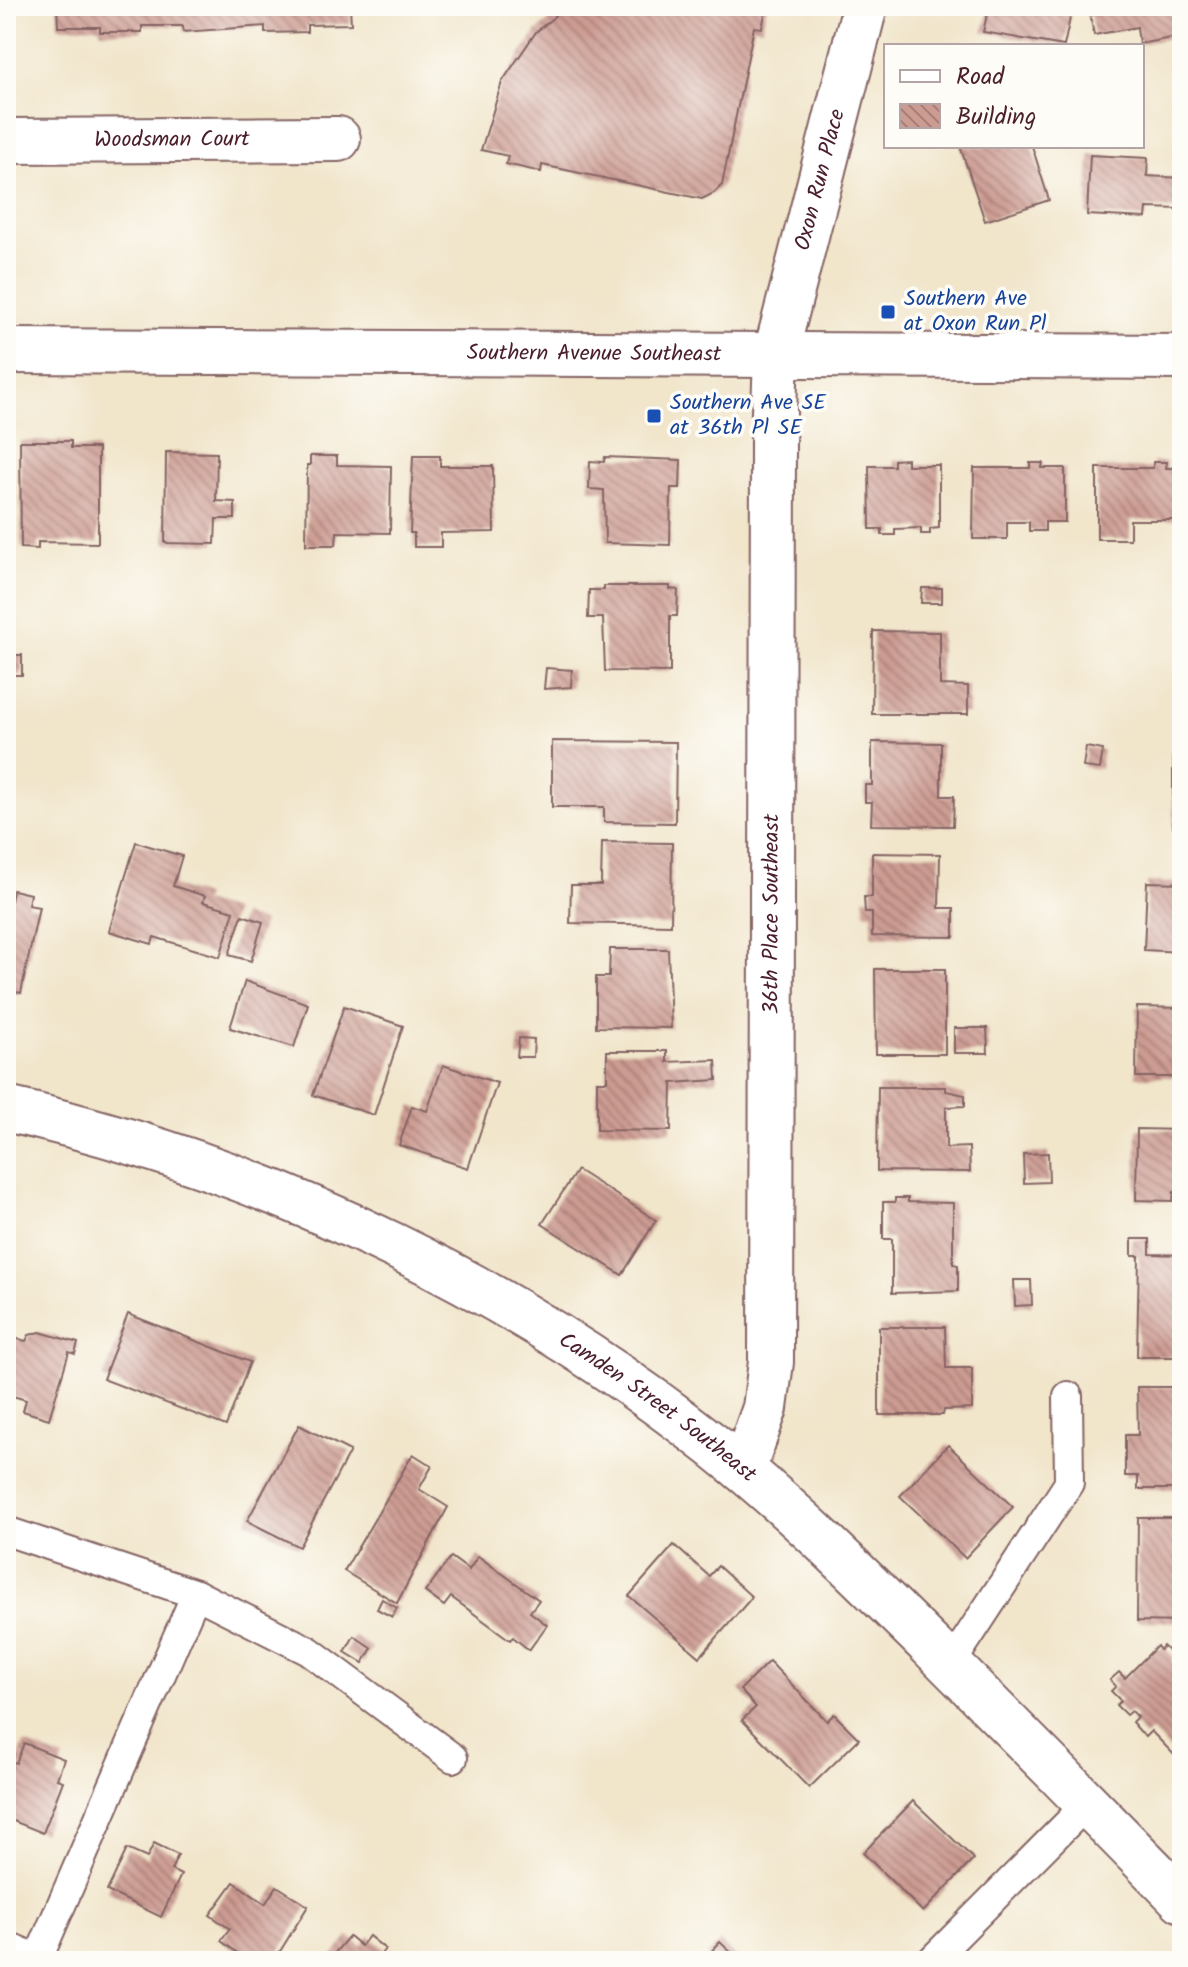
<svg xmlns="http://www.w3.org/2000/svg" width="1188" height="1967" font-family="Kalam,sans-serif">
<style>
.building{fill:url(#building-back-hatch)}
.lines{fill:none;stroke-linecap:round;stroke-linejoin:round}
.lane-casing{stroke:#846463;stroke-width:32}
.street-casing{stroke:#846463;stroke-width:48}
.secondary-casing{stroke:#846463;stroke-width:48}
.lane{stroke:#fff;stroke-width:28}
.street{stroke:#fff;stroke-width:44}
.secondary{stroke:#fff;stroke-width:44}
.transit-dot{fill:#1a4fb4;stroke:#fdfcf7;stroke-width:3}
.labels{text-anchor:middle;dominant-baseline:central;stroke-width:7;stroke-linejoin:round;paint-order:stroke}
.street-label{font-size:22px;fill:#4a1f2b;stroke:#fdfcf7}
.transit-label{font-size:22px;fill:#164399;stroke:#fdfcf7;text-anchor:start}
</style>
<defs>
<pattern id="building-back-hatch" width="6" height="6" patternUnits="userSpaceOnUse" patternTransform="scale(2)"><rect width="6" height="6" fill="#cc9b92"/><path d="M-1 5l2 2M0 0l6 6M5-1l2 2" fill="none" stroke="#a87e77"/></pattern>
</defs>
<rect width="100%" height="100%" fill="#fdfcf7"/>
<filter id="ink" filterUnits="userSpaceOnUse"><feTurbulence type="fractalNoise" baseFrequency=".0125" numOctaves="2"/><feDisplacementMap in="SourceGraphic" scale="16" xChannelSelector="R" yChannelSelector="G"/><feConvolveMatrix kernelMatrix="1 2 1 2 8 2 1 2 1" color-interpolation-filters="sRGB"/></filter>
<filter id="wash" filterUnits="userSpaceOnUse"><feTurbulence type="fractalNoise" baseFrequency=".006" numOctaves="4" result="noise"/><feDisplacementMap in="SourceGraphic" scale="32" xChannelSelector="R" yChannelSelector="G"/><feGaussianBlur stdDeviation="1.8" result="paint"/><feColorMatrix in="noise" values="0 0 0 0 0 0 0 0 0 0 0 0 0 0 0 0 0 1.4 0 .05"/><feComposite in="paint" operator="in"/></filter>
<g filter="url(#wash)">
<rect width="100%" height="100%" fill="#f1e5ca"/>
<g id="blocks">
<g class="building">
<path d="M57 6H350L351 24 307 25V32L265 33V26L183 32V26H142V32H100V27H58Z"/>
<path d="M551 6H767L762 28 754 27 722 185 714 193 702 199 542 165 541 172 506 164 508 156 481 150 502 82 536 32 555 16 548 8Z"/>
<path d="M989 6 1072 9 1064 46 983 32Z"/>
<path d="M1110 6H1182V36L1139 44 1137 27 1094 35 1089 9Z"/>
<path d="M960 146H1032L1049 200 985 221Z"/>
<path d="M1090 155 1148 158 1147 176 1182 178V209L1147 208 1146 218 1087 215Z"/>
<path d="M20 441H71V448H98V543L38 542V549L21 548Z"/>
<path d="M166 452 217 453 216 501 235 502V519H216L215 544 165 543Z"/>
<path d="M310 456H337V465L391 466 390 533 337 532 336 545H306L307 465H310Z"/>
<path d="M413 456H440V466H493L494 532 441 533V547H414V533H410Z"/>
<path d="M605 457 681 460 680 488H671L670 545 605 543 604 490 589 489 590 461 604 462Z"/>
<path d="M907 459V465H939V528L930 529V534H921V528L895 529V535H882V529H870L869 466H894V460Z"/>
<path d="M1153 462H1167L1166 468H1182V520H1130V539H1097V468H1153Z"/>
<path d="M1030 463H1043L1042 468H1065V522H1045V531H1029V522H1007V539H973L974 468H1030Z"/>
<path d="M604 586H670V589L678 590 677 616H670V672L605 671 603 618H588L589 590H604Z"/>
<path d="M922 588H942V603H921Z"/>
<path d="M873 631 940 632V685L968 686V714H872Z"/>
<rect x="6" y="655" width="16" height="20"/>
<path d="M546 668 572 670 571 687 544 689Z"/>
<path d="M552 741 676 742 675 823 604 822V807H552Z"/>
<path d="M872 742 941 743V796H954L953 826 871 825 872 802H865V785H872Z"/>
<path d="M1086 747 1103 750 1100 769 1083 767Z"/>
<rect x="1173" y="757" width="9" height="70"/>
<path d="M136 842 182 856 173 886 205 896 203 902 234 911 220 957 154 937 152 944 109 931Z"/>
<path d="M602 842 672 843 671 925 570 923 571 885H601Z"/>
<path d="M872 853 940 854 939 908H954V937L872 936V913H865L864 897H872Z"/>
<path d="M1147 882 1182 883V952L1144 950Z"/>
<path d="M13 890 30 894 28 905 39 907 21 993 6 990V900L11 901Z"/>
<path d="M242 915 263 922 251 961 229 955Z"/>
<path d="M610 949H668L671 1028 596 1027V977H609Z"/>
<path d="M875 969H945V1054H876Z"/>
<path d="M245 981 308 1004 294 1047 230 1028Z"/>
<path d="M344 1006 403 1026 374 1115 313 1095Z"/>
<path d="M1137 1007 1182 1008V1068H1174V1077H1136Z"/>
<path d="M954 1028H987L988 1053H954Z"/>
<path d="M519 1038 534 1039 533 1057H517Z"/>
<path d="M607 1051H667V1062L716 1060 717 1080 672 1083 671 1131 597 1130V1081H607Z"/>
<path d="M443 1065 497 1083 468 1168 399 1145 412 1106 427 1111Z"/>
<path d="M878 1087H946V1091L965 1095V1106L946 1107V1148L969 1147 970 1172 877 1171Z"/>
<path d="M1137 1129 1182 1130V1192H1174L1173 1201 1136 1200Z"/>
<path d="M1048 1153 1049 1182 1024 1183 1023 1154Z"/>
<path d="M577 1170 656 1220 622 1275 542 1224Z"/>
<path d="M895 1198H908V1202L953 1203V1264L958 1265V1291L892 1293V1239H883V1202H895Z"/>
<path d="M1132 1239H1150V1254L1182 1255V1357H1137L1139 1256H1132Z"/>
<path d="M1014 1280H1031L1032 1305 1015 1306Z"/>
<path d="M128 1314 250 1362 226 1426 103 1379Z"/>
<path d="M879 1327H945L946 1368H972V1409L944 1410 943 1415H879Z"/>
<path d="M40 1332 78 1343 75 1354 69 1352 49 1419 23 1411 26 1400 6 1394V1336L26 1341 29 1335Z"/>
<path d="M1137 1387H1182V1489H1138V1476H1125V1435H1138Z"/>
<path d="M299 1425 350 1451 299 1547 247 1521Z"/>
<path d="M948 1445 1013 1507 965 1558 900 1496Z"/>
<path d="M413 1454 432 1466 419 1489 448 1507 397 1603 344 1571Z"/>
<path d="M1138 1518H1182V1622L1137 1621Z"/>
<path d="M674 1545 709 1576 718 1566 752 1597 700 1657 629 1596Z"/>
<path d="M478 1556 539 1600 530 1612 547 1625 529 1650 513 1637 510 1640 451 1597 444 1606 425 1592 451 1557 469 1570Z"/>
<path d="M382 1599 397 1608 392 1617 377 1609Z"/>
<path d="M354 1636 372 1648 363 1663 345 1652Z"/>
<path d="M1157 1646 1160 1650 1163 1646 1175 1658 1171 1661 1179 1669 1182 1666V1763L1151 1731 1145 1737 1132 1722 1137 1717 1131 1711 1126 1715 1116 1705 1121 1701 1111 1691 1116 1686 1110 1680 1119 1672 1125 1678Z"/>
<path d="M769 1661 827 1721 834 1714 859 1739 809 1788 742 1720 756 1707 740 1690Z"/>
<path d="M24 1743 64 1759 57 1779 63 1781 43 1833 6 1818V1759L16 1763Z"/>
<path d="M913 1801 974 1859 923 1912 863 1853Z"/>
<path d="M154 1843 178 1855 171 1870 181 1875 161 1917 107 1891 127 1849 147 1858Z"/>
<path d="M234 1882 265 1904 277 1886 308 1906 274 1961H249L221 1941 230 1929 210 1915Z"/>
<path d="M349 1936 361 1946 369 1936 385 1949 377 1959 380 1961H328Z"/>
<path d="M720 1942 736 1957 732 1961H713L707 1956Z"/>
</g>
</g>
</g>
<g filter="url(#ink)">
<use href="#blocks" fill-opacity="0" stroke="#846463" stroke-width="2"/>
<g class="lines">
<defs>
<g id="lane">
<path d="M6 1531 196 1594 309 1651 453 1758"/>
<path d="M950 1665 1069 1483 1068 1396"/>
<path d="M37 1961 196 1594"/>
<path d="M931 1961 1088 1803"/>
</g>
<g id="street">
<path id="s1" d="M6 141 338 139"/>
<path id="s2" d="M6 1109C273 1169 530 1294 742 1469 809 1525 870 1586 932 1647 1016 1731 1099 1815 1182 1900"/>
<path id="s3" d="M743 1470 765 1408 771 1362 773 442 776 353 865 6"/>
<path d="M6 1954 22 1961"/>
</g>
<g id="secondary">
<path id="s4" d="M6 351 1182 357"/>
</g>
</defs>
<use href="#lane" class="lane-casing"/>
<use href="#street" class="street-casing"/>
<use href="#secondary" class="secondary-casing"/>
<use href="#lane" class="lane"/>
<use href="#street" class="street"/>
<use href="#secondary" class="secondary"/>
</g>
</g>
<g class="transit-dot">
<rect x="880" y="304" width="16" height="16" rx="4"/>
<rect x="646" y="408" width="16" height="16" rx="4"/>
</g>
<g class="labels">
<g class="street-label">
<text stroke="none"><textPath href="#s1" startOffset="166">Woodsman Court</textPath></text>
<text stroke="none"><textPath href="#s3" startOffset="1300">Oxon Run Place</textPath></text>
<text stroke="none"><textPath href="#s4" startOffset="588">Southern Avenue Southeast</textPath></text>
<text stroke="none"><textPath href="#s3" startOffset="560">36th Place Southeast</textPath></text>
<text stroke="none"><textPath href="#s2" startOffset="722">Camden Street Southeast</textPath></text>
</g>
<g class="transit-label">
<text x="904" y="299">Southern Ave<tspan x="904" dy="25">at Oxon Run Pl</tspan></text>
<text x="670" y="403">Southern Ave SE<tspan x="670" dy="25">at 36th Pl SE</tspan></text>
</g>
</g>
<rect width="1188" height="1967" fill="none" stroke="#fdfcf7" stroke-width="32"/>
<rect x="884" y="44" width="260" height="104" fill="#fdfcf7" stroke="#b5a4a5" stroke-width="2"/>
<rect x="900" y="70" width="40" height="12" fill="#ffffff" stroke="#b5a4a5" stroke-width="2"/>
<text x="956" y="84" font-size="24" fill="#4a1f2b">Road</text>
<rect x="900" y="104" width="40" height="24" fill="url(#building-back-hatch)" stroke="#b5a4a5" stroke-width="2"/>
<text x="956" y="124" font-size="24" fill="#4a1f2b">Building</text>
</svg>
